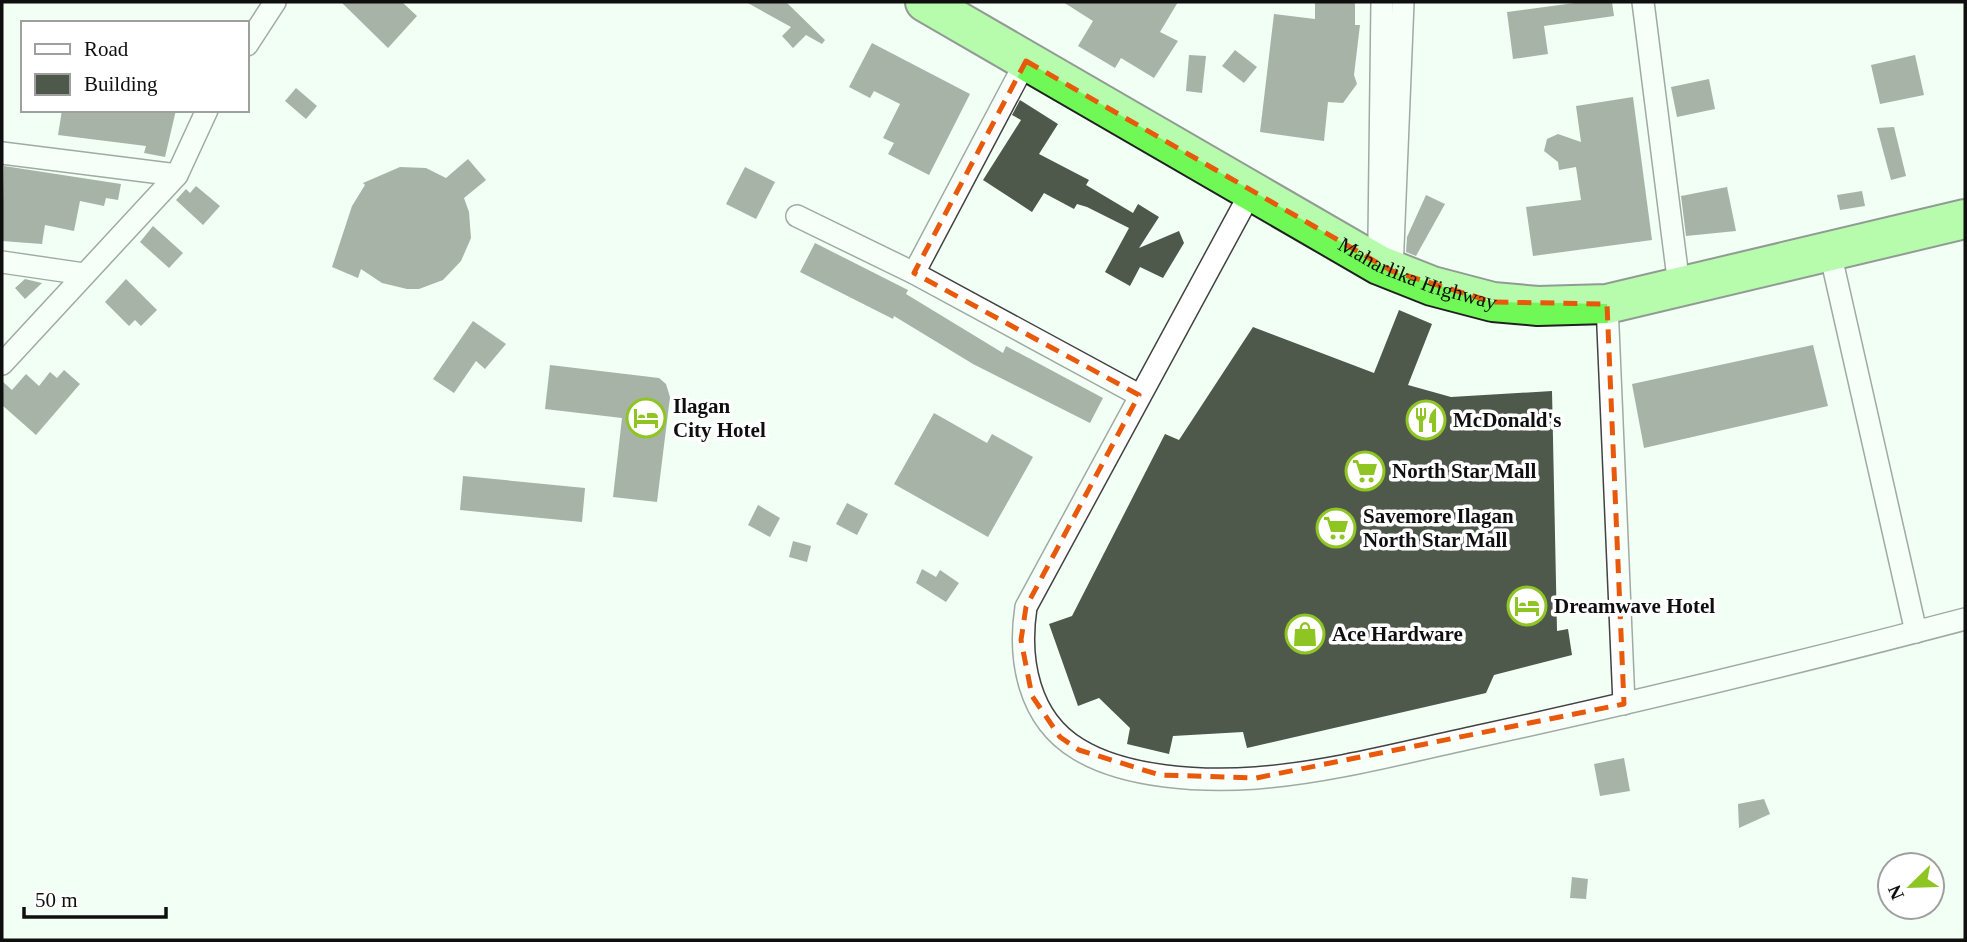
<svg xmlns="http://www.w3.org/2000/svg" width="1967" height="942" font-family="Georgia,serif">
<style>
.building{fill:#4e584b}
.lines{fill:none;stroke-linecap:round;stroke-linejoin:round}
.street-casing{stroke:#424242;stroke-width:24}
.highway-casing{stroke:#202020;stroke-width:42}
.street{stroke:#fff;stroke-width:21}
.highway{stroke:#70f956;stroke-width:38}
.marked{fill:none;stroke:#e8590c;stroke-width:5;stroke-dasharray:14 9;stroke-linejoin:round}
.labels{text-anchor:middle;dominant-baseline:central;stroke-width:7;stroke-linejoin:round;paint-order:stroke}
.street-label{font-size:21px;fill:#0f0f0f;stroke:#fff}
.poi-label{font-size:21px;font-weight:bold;fill:#0f0f0f;stroke:#fff;text-anchor:start}
</style>
<rect width="100%" height="100%" fill="#f1fff4"/>
<g class="building">
<path d="M341 2H402L417 16 388 48Z"/>
<path d="M746 2H786L825 40 822 44 806 35 793 48 782 36 791 27Z"/>
<path d="M1063 2H1178L1160 32 1178 41 1154 78 1121 58 1115 68 1078 46 1093 21Z"/>
<path d="M1315 2H1355V25H1360L1354 75 1357 84 1343 103 1328 102 1324 141 1260 132 1274 14 1315 19Z"/>
<path d="M1582 2H1612L1614 16 1544 26 1548 54 1513 59 1507 12Z"/>
<path d="M872 43 970 94 929 175 888 154 894 143 883 138 900 104 874 91 870 98 849 87Z"/>
<path d="M1235 50 1257 67 1244 83 1222 66Z"/>
<path d="M1189 55 1206 56 1202 93 1186 91Z"/>
<path d="M1915 55 1924 95 1880 104 1871 65Z"/>
<path d="M1709 79 1715 109 1677 117 1671 87Z"/>
<path d="M296 88 317 106 306 119 285 101Z"/>
<path d="M1633 97 1652 240 1533 256 1526 207 1581 200 1576 167 1559 170 1558 162 1544 151 1547 139 1558 134 1581 142 1576 106Z"/>
<path d="M1020 100 1058 124 1039 154 1089 180 1086 185 1133 213 1138 204 1159 217 1139 248 1179 231 1184 243 1163 278 1140 267 1130 286 1105 272 1129 228 1087 207 1077 204 1074 209 1044 193 1032 212 983 180 1021 120 1012 115Z"/>
<path d="M62 110H176L165 157 144 153 146 146 58 135Z"/>
<path d="M1894 127 1906 176 1891 180 1877 128Z"/>
<path d="M468 159 486 180 464 198 469 212 471 238 461 261 443 280 419 289H407L382 283 361 269 358 278 332 267 352 206 365 185 363 183 400 167 426 168 446 178Z"/>
<path d="M4 166 121 184 118 200 106 198 104 206 80 201 74 231 45 225 42 244 2 241Z"/>
<path d="M745 167 775 182 756 219 726 204Z"/>
<path d="M196 186 220 206 203 225 176 200 186 189 190 193Z"/>
<path d="M1727 187 1736 231 1686 236 1681 196Z"/>
<path d="M1862 191 1865 206 1840 210 1837 195Z"/>
<path d="M1426 195 1445 204 1416 256 1406 252 1407 237Z"/>
<path d="M153 226 183 253 169 268 140 242Z"/>
<path d="M815 243 908 290 906 294 1003 353 1006 346 1103 398 1090 423 973 364 894 316 893 319 800 272Z"/>
<path d="M25 279 42 283 25 299 15 288Z"/>
<path d="M126 279 157 310 141 326 135 320 129 326 105 302Z"/>
<path d="M1399 310 1432 324 1408 385 1451 397 1552 391 1557 631 1568 629 1572 655 1494 675 1486 693 1247 748 1243 732 1173 736 1169 754 1127 744 1130 728 1099 698 1078 706 1049 624 1072 616 1165 434 1179 440 1253 327 1374 373Z"/>
<path d="M473 321 506 344 485 369 476 361 454 393 433 379Z"/>
<path d="M1813 345 1828 406 1644 448 1632 384Z"/>
<path d="M550 365 659 378 666 384 670 397 657 502 613 497 622 418 545 409Z"/>
<path d="M64 370 80 384 36 435 2 405V381L12 390 26 374 39 386 50 372 57 378Z"/>
<path d="M934 413 987 443 992 434 1033 457 988 537 894 484Z"/>
<path d="M463 476 585 488 582 522 460 510Z"/>
<path d="M847 503 868 514 857 535 836 524Z"/>
<path d="M758 505 780 518 770 537 748 525Z"/>
<path d="M793 541 811 546 807 562 789 557Z"/>
<path d="M922 569 936 577 940 570 959 583 946 602 916 583Z"/>
<path d="M1624 758 1630 791 1600 796 1594 764Z"/>
<path d="M1764 799 1770 814 1739 828 1738 804Z"/>
<path d="M1572 877 1588 879 1586 899 1570 898Z"/>
</g>
<g class="lines">
<defs>
<g id="street">
<path d="M1643 2 1679 286"/>
<path d="M247 45 275 2"/>
<path d="M2 153 177 175"/>
<path d="M1252 190 1026 607C1018 659 1028 719 1078 749 1125 778 1202 782 1256 778 1333 772 1409 751 1484 735 1645 700 1805 661 1965 619"/>
<path d="M797 216 914 273 1139 395"/>
<path d="M1379 238 1382 2"/>
<path d="M1830 252 1916 632"/>
<path d="M2 262 84 274"/>
<path d="M1392 271 1403 2"/>
<path d="M914 273 1026 61"/>
<path d="M1607 304 1624 704"/>
<path d="M2 364 177 175 207 110"/>
</g>
<g id="highway">
<path id="s1" d="M925 2 1379 265 1432 286 1493 302 1538 306 1607 304 1965 219"/>
</g>
</defs>
<use href="#street" class="street-casing"/>
<use href="#highway" class="highway-casing"/>
<use href="#street" class="street"/>
<use href="#highway" class="highway"/>
</g>
<path d="M0 0H1967V942H0ZM1026 61 1392 271 1493 302 1607 304 1624 704 1256 778 1160 775 1079 750 1060 737 1032 696 1021 640 1026 607 1139 395 914 273Z" fill="#f1fff4" fill-opacity=".55" fill-rule="evenodd"/>
<path class="marked" d="M1026 61 1392 271 1493 302 1607 304 1624 704 1256 778 1160 775 1079 750 1060 737 1032 696 1021 640 1026 607 1139 395 914 273Z"/>
<defs>
<symbol id="hotel-ring" viewBox="-11 -11 22 22"><circle r="9.5" fill="#fff" stroke="#8ec522" stroke-width="1.5"/><path d="M-6-4.5h1.5V1H6V5H4.5V3h-9V5H-6ZM-4 0a1.8 1.8 0 1 1 3.6 0ZM.5 0V-2.5h3Q6-2.5 6 0Z" fill="#8ec522"/></symbol>
<symbol id="restaurant-ring" viewBox="-11 -11 22 22"><circle r="9.5" fill="#fff" stroke="#8ec522" stroke-width="1.5"/><path d="M-5-6h1v4h1v-4h1v4h1v-4h1v5L-1.5 .5V6h-2V.5L-5-1ZM5-6V6H3V1.5H1.5Q1.5-4 5-6Z" fill="#8ec522"/></symbol>
<symbol id="supermarket-ring" viewBox="-11 -11 22 22"><circle r="9.5" fill="#fff" stroke="#8ec522" stroke-width="1.5"/><path d="M-6-5.5h2.5l.6 2H6L4.5 2H-2.5L-4.4-4H-6ZM-1.5 3.2a1.3 1.3 0 1 0 .1 0ZM3 3.2a1.3 1.3 0 1 0 .1 0Z" fill="#8ec522"/></symbol>
<symbol id="shop-ring" viewBox="-11 -11 22 22"><circle r="9.5" fill="#fff" stroke="#8ec522" stroke-width="1.5"/><path d="M-5-2.5h2.3a2.7 3.5 0 0 1 5.4 0H5L5.5 6h-11ZM-1.5-2.5h3a1.5 2.3 0 0 0-3 0Z" fill="#8ec522"/></symbol>
</defs>
<g fill-rule="evenodd">
<use href="#hotel-ring" x="624" y="396" width="44" height="44"/>
<use href="#restaurant-ring" x="1404" y="398" width="44" height="44"/>
<use href="#supermarket-ring" x="1343" y="449" width="44" height="44"/>
<use href="#supermarket-ring" x="1314" y="506" width="44" height="44"/>
<use href="#hotel-ring" x="1505" y="584" width="44" height="44"/>
<use href="#shop-ring" x="1283" y="612" width="44" height="44"/>
</g>
<g class="labels">
<g class="street-label">
<text stroke="none"><textPath href="#s1" startOffset="564">Maharlika Highway</textPath></text>
</g>
<g class="poi-label">
<text x="673" y="406">Ilagan<tspan x="673" dy="24">City Hotel</tspan></text>
<text x="1453" y="420">McDonald's</text>
<text x="1392" y="471">North Star Mall</text>
<text x="1363" y="516">Savemore Ilagan<tspan x="1363" dy="24">North Star Mall</tspan></text>
<text x="1554" y="606">Dreamwave Hotel</text>
<text x="1332" y="634">Ace Hardware</text>
</g>
</g>
<rect width="1967" height="942" fill="none" stroke="#0f0f0f" stroke-width="7"/>
<rect x="21" y="21" width="228" height="91" fill="#ffffff" stroke="#9f9f9f" stroke-width="2"/>
<rect x="35" y="44" width="35" height="10" fill="#ffffff" stroke="#9f9f9f" stroke-width="2"/>
<text x="84" y="56" font-size="21" fill="#0f0f0f">Road</text>
<rect x="35" y="74" width="35" height="21" fill="#4e584b" stroke="#9f9f9f" stroke-width="2"/>
<text x="84" y="91" font-size="21" fill="#0f0f0f">Building</text>
<g transform="translate(1911 886) rotate(247)"><circle r="33" fill="#ffffff" stroke="#9f9f9f" stroke-width="2"/>
<path d="M0-5L12 26L0 18L-12 26Z" fill="#8ec522"/>
<text y="-10" font-size="19" font-weight="bold" text-anchor="middle" fill="#0f0f0f">N</text>
</g>
<path d="M24 907v10h142v-10" fill="none" stroke="#0f0f0f" stroke-width="3.5"/>
<text x="35" y="907" font-size="21" fill="#0f0f0f" stroke="#ffffff" stroke-width="5" paint-order="stroke">50 m</text>
</svg>
